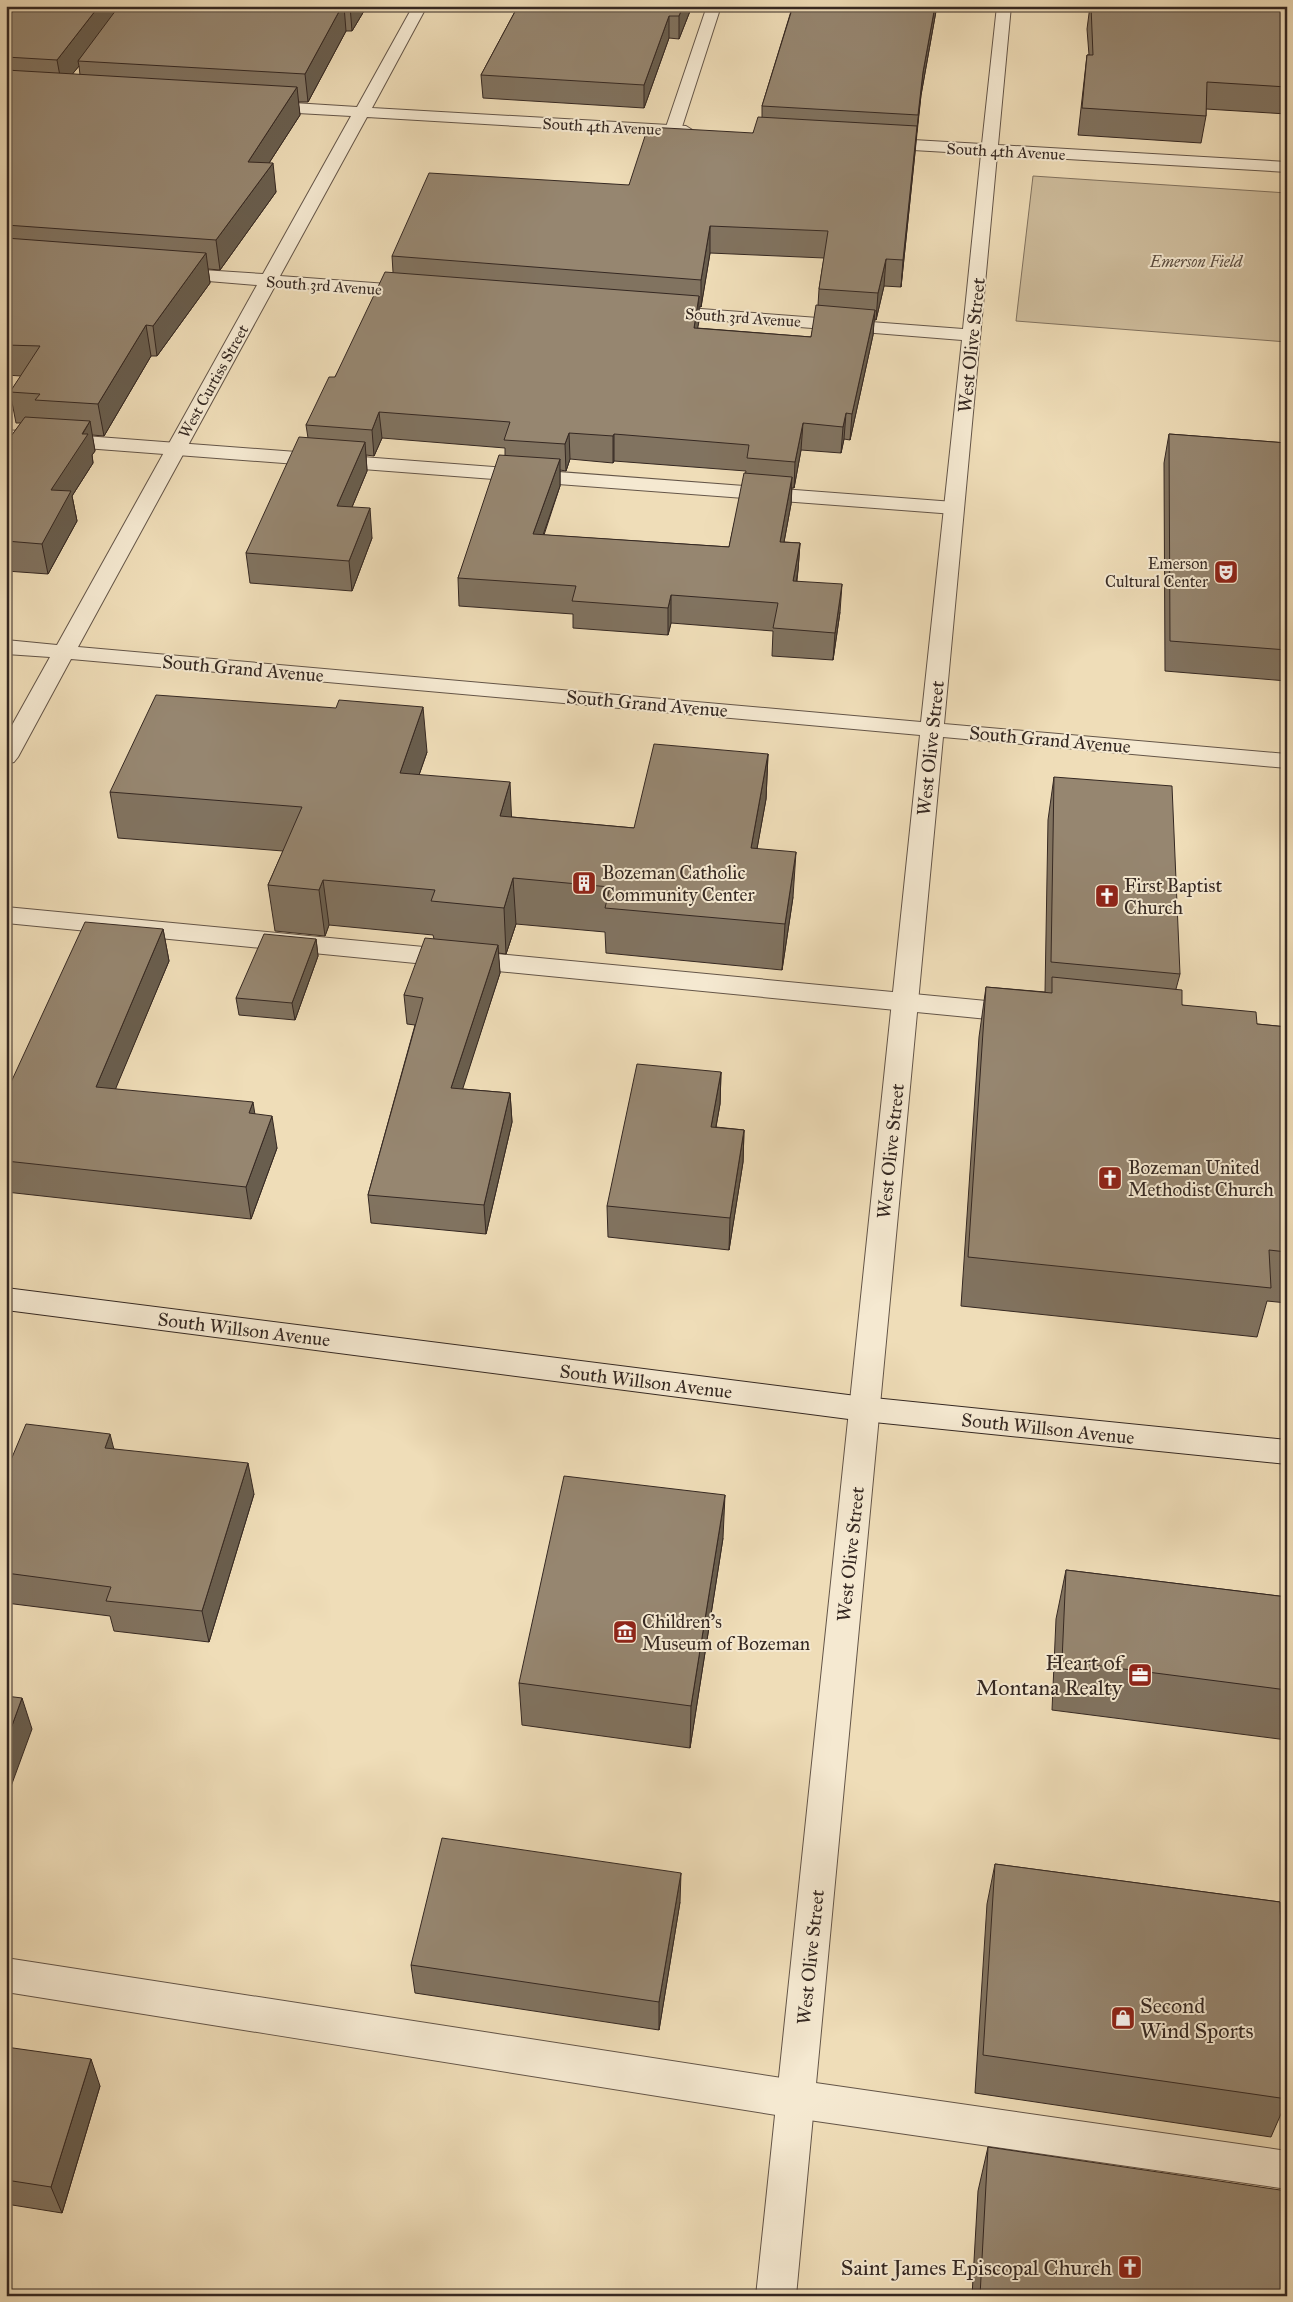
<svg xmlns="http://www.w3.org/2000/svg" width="1293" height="2302" font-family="'IM FELL Great Primer',serif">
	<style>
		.green { fill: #cfbe9e; stroke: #827360 }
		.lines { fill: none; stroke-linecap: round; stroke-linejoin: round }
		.service-casing { stroke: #645548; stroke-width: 2 }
		.minor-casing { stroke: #645548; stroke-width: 2 }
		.secondary-casing { stroke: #352822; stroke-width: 2 }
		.service { fill: #f5e9d1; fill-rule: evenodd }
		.minor { fill: #f5e9d1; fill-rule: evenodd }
		.secondary { fill: #f5e9d1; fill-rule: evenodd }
		.wall { fill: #817360; stroke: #352822; fill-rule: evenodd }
		.shaded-wall { fill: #695e4e; stroke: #352822 }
		.building { fill: #968670; stroke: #352822 }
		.labels { text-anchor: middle; stroke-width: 4; stroke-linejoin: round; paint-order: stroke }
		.far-street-label { font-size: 16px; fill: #352822; stroke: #f5e9d1 }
		.far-park-label { font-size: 16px; font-style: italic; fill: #5c4e41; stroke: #f5e9d1 }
		.far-poi-label { font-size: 16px; fill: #352822; stroke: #f5e9d1; text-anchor: end }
		.street-label { font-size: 19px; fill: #352822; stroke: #f5e9d1 }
		.poi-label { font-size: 19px; fill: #352822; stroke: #f5e9d1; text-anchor: start }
		.near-poi-label { font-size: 22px; fill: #352822; stroke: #f5e9d1; text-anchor: end }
	</style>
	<rect width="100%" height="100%" fill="#efddb8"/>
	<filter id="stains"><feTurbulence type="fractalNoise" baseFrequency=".004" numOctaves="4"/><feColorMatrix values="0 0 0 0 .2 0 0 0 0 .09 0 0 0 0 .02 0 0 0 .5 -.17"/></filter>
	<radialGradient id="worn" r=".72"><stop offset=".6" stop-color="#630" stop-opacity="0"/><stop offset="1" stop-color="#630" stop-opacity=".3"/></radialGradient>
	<path class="green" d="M1033,176L1287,193V342L1016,321Z"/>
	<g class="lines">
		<defs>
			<path id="service" d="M707,6H721L681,130L679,133H667L665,130Z
				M6,430L954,502L961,504L964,508L961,512L954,514L6,442Z
				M6,907L1019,1004L1028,1007L1032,1013L1028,1019L1019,1022L6,923Z
				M6,1958L795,2080L1287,2151V2189L795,2118L6,1992Z"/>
			<path id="minor" d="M413,6H427L372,108L686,126L694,131L686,136L367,117L280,276L414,286L420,287L423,291L420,295L414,296L275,286L78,647L921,722L962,340L661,316L655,315L652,311L655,307L661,306L963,329L981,154L879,148L871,143L879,138L982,144L997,6H1011L998,145L1287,162V172L997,155L944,724L1287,754V768L943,737L796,2296H756L920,735L71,659L18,757L14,762L6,764V736L50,657L6,654V640L57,645L257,285L172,278L166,277L163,273L166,269L172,268L263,274L351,116L262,111L254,106L262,101L357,107Z"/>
			<path id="secondary" d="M6,1288L864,1397L1287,1440V1464L864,1421L6,1310Z"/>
		</defs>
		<use href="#service" class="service-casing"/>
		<use href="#minor" class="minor-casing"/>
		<use href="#secondary" class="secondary-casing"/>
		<use href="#service" class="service"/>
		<use href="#minor" class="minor"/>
		<use href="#secondary" class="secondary"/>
	</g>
	<path class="wall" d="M6,6H367L352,31H346L308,102H298L300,115L269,163L276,192L220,270L208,269L210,283L157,356H151L104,436L92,435L95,451L92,455L93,463L72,496L77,521L48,574L6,571V443L21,423H16L10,392L21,376L6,375ZM79,66L80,75L72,74Z
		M518,6H692L679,39L669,38L644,108L483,98L481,75Z
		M752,6H940L939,11H936L921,95L901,287L884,286L876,320H874L873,335L850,440L844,439L841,453L801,450L794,488H792L791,504L784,542L800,543L798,570L797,581L840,612L833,660L772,656L773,631L671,623L668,635L573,628V614L459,606L458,578L505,455V448L382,438L374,456L366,455L367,471L352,507L372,538L352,591L250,583L246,553L308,438L306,425L335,377L393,272L392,256L629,185L753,133L762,117V106L792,8ZM710,253L824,258L819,289L818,305L811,337L697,328L699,321V307H701ZM570,459L613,463L614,461L746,471L729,547L544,535L560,486V470L566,471Z
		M1090,6H1287V114L1206,109V116L1201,143L1078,135L1087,55H1089L1087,29Z
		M1169,434L1287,443V681L1165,671L1164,463Z
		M427,752L419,775L512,817L634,828L768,754L766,799L757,848L793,897L782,970L606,953L605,932L516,924L506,954L498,953L500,973L462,1089L510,1093L512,1122L486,1234L371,1223L368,1195L415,1025L407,1024L404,995L434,939L433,935L329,925L325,936L275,931L268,885L283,851L118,838L110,792Z
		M1054,777L1180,974L1176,989L1182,1005L1257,1024L1287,1027V1303L1267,1301L1257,1337L961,1306L979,1037L986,987L1045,992L1048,820Z
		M163,929L169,961L115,1089L255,1114L277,1148L251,1219L6,1192V1093Z
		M316,939L318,956L295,1020L239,1015L236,998Z
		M721,1072L720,1104L716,1127L744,1130L743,1162L729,1250L608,1237L607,1206Z
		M114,1449L254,1494L209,1642L114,1631L110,1616L6,1603V1467H8Z
		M723,1538L690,1748L522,1725L519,1683Z
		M1066,1570L1287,1597V1740L1052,1710L1056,1619Z
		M995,1864L1280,1902L1287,2100L1271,2137L975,2093L987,1904Z
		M680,1902L659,2030L415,1993L411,1965Z
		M6,2047L100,2086L62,2213L6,2204Z
		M988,2147L1287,2296H972L978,2191Z"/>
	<path class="shaded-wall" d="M99,6H123L78,61L79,66L62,87L57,60Z
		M342,6H344L346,31L308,102L305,74Z
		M350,6H367L352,31Z
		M683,6H692L679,39V16Z
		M935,6H937L936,11L921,95L916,138L923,72Z
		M669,16V38L644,108V85Z
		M297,87L300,115L251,191L248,162Z
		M917,126L915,152L901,287L903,260Z
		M273,163L276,192L220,270L216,240Z
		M710,226V253L701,307V280Z
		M206,253L210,283L157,356L153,326Z
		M886,259L884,286L876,320L878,293Z
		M699,296V321L693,354L694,328Z
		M875,310L873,335L850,440L852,414Z
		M146,325L151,356L104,436L98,404Z
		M379,412L382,438L374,456L372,430Z
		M846,413L844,439L841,453L843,427Z
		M90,421L95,451L92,455L93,463L72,496L77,521L48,574L42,544L51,490Z
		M803,423L801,450L794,488L795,462Z
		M569,433L570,459L566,471L565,444Z
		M614,434V461L613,463V436Z
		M365,442L367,471L340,536L337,506Z
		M560,459V486L534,561L533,534Z
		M792,477L791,504L779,569L780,542Z
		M370,508L372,538L352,591L349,561Z
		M800,543L798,570L792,608L793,581Z
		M842,584L840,612L833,660L835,633Z
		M671,595V623L668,635V608Z
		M423,707L427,752L404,818L400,773Z
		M768,754L766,799L749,893L751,848Z
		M510,782L512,828L500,816Z
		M796,852L793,897L782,970L785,924Z
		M513,878L516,924L506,954L504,908Z
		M323,880L329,925L325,936L319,890Z
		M163,929L169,961L103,1119L96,1087Z
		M316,939L318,956L295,1020L292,1003Z
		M498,945L500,973L454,1116L451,1088Z
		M721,1072L720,1104L710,1159L711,1127Z
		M510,1093L512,1122L486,1234L484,1205Z
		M253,1102L258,1134L249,1113Z
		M272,1116L277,1148L251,1219L246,1187Z
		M744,1130L743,1162L729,1250L730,1218Z
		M110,1434L118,1465L105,1448Z
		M248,1463L254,1494L209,1642L202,1611Z
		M725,1495L723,1538L690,1748L691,1706Z
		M22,1698L32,1729L6,1800V1742Z
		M681,1873L680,1902L659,2030V2002Z
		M91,2059L100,2086L62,2213L51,2187Z"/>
	<path class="building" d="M6,6H99L57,60L6,57Z
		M119,6H342L305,74L78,61Z
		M518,6H683L679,16H669L644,85L481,75Z
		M793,6H935L923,72L918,115L762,106Z
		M1091,6H1287V87L1207,82L1206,116L1082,108L1087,55H1093Z
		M6,70L297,87L248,162L273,163L216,240L6,225Z
		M758,117L917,126L903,260L886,259L878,293L819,289L828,231L710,226L701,280L392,256L429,173L629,185L648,127L753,133Z
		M6,238L206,253L153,326L146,325L98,404L35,400L40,394L10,392L40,346L6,345Z
		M385,272L699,296L694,328L811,337L816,305L875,310L852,414L846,413L843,427L803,423L795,462L747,458L749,445L614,434L613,436L569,433L565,444L504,440L510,422L379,412L372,430L306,425L329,377H335Z
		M25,417L90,421L82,434H88L51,490L71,491L42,544L6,541V443Z
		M1169,434L1287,443V650L1170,641Z
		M299,437L365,442L337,506L370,508L349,561L246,553Z
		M499,455L560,459L533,534L729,547L744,473L792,477L780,542L800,543L793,581L842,584L835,633L773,628L778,603L671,595L668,608L572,601L576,586L458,578Z
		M156,695L336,708L339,700L423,707L400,773L510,782L500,816L634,828L654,744L768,754L751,848L796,852L785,924L605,908L610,887L513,878L504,908L431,901L435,890L323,880L319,890L268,885L302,807L110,792Z
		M1054,777L1172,786L1180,974L1051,962Z
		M85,922L163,929L96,1087L253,1102L249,1113L272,1116L246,1187L6,1161V1093Z
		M264,934L316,939L292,1003L236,998Z
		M425,938L498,945L451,1088L510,1093L484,1205L368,1195L423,998L404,995Z
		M1052,977L1182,990V1005L1256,1012L1257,1024L1287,1027V1252L1269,1250L1271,1288L968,1257L986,987L1052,993Z
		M637,1064L721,1072L711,1127L744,1130L730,1218L607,1206Z
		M26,1424L110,1434L105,1448L248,1463L202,1611L106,1601L111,1587L6,1573V1467H8Z
		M564,1476L725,1495L691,1706L519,1683Z
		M1066,1570L1287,1597V1690L1062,1661Z
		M6,1696L22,1698L6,1742Z
		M442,1838L681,1873L659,2002L411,1965Z
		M995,1864L1280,1902L1287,2099L983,2055Z
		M6,2047L91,2059L51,2187L6,2180Z
		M988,2147L1287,2191V2296H980Z"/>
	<defs>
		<symbol id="theatre-square" viewBox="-11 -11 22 22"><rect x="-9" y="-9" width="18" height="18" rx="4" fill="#8f2418" stroke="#f5e9d1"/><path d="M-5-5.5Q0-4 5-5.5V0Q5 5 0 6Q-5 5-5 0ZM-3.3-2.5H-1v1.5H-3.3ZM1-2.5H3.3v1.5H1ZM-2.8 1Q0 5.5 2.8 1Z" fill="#fff"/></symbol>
		<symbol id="building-square" viewBox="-11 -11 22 22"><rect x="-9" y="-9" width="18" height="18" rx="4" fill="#8f2418" stroke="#f5e9d1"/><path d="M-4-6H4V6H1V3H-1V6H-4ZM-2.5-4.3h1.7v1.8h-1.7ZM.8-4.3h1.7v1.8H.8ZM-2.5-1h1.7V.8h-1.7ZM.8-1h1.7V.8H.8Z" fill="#fff"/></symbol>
		<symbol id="church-square" viewBox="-11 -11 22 22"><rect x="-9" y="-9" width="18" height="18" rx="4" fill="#8f2418" stroke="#f5e9d1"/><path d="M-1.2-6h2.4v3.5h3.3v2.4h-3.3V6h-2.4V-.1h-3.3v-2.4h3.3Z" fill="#fff"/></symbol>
		<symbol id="museum-square" viewBox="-11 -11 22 22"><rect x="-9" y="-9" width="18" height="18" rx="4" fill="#8f2418" stroke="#f5e9d1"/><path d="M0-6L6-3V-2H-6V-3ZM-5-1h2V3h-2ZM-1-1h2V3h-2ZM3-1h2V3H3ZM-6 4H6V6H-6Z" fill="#fff"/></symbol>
		<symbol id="office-square" viewBox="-11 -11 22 22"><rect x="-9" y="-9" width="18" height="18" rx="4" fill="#8f2418" stroke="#f5e9d1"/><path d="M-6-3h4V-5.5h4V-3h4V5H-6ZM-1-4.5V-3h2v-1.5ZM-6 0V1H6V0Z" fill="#fff"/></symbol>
		<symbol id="shop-square" viewBox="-11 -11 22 22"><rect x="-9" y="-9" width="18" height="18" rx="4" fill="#8f2418" stroke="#f5e9d1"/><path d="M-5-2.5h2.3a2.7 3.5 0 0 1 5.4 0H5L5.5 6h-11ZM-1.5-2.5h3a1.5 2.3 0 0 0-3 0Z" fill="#fff"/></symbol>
	</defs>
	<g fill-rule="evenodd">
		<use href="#theatre-square" x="1212" y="558" width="28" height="28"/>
		<use href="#building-square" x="570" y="869" width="28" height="28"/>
		<use href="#church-square" x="1093" y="882" width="28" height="28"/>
		<use href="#church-square" x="1096" y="1164" width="28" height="28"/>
		<use href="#museum-square" x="611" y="1618" width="28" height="28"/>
		<use href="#office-square" x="1126" y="1661" width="28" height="28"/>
		<use href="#shop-square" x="1109" y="2004" width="28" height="28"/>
		<use href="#church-square" x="1116" y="2253" width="28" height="28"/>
	</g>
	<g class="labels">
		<g class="far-street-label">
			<text transform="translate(602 126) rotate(3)" y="6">South 4th Avenue</text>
			<text transform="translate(1006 151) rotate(3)" y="6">South 4th Avenue</text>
			<text transform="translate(324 285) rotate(4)" y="6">South 3rd Avenue</text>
			<text transform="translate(743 317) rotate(4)" y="6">South 3rd Avenue</text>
			<text transform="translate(213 381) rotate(-61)" y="6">West Curtiss Street</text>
		</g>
		<g class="far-park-label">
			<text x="1196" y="267">Emerson Field</text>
		</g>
		<g class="far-poi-label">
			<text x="1208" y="569">Emerson<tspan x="1208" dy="18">Cultural Center</tspan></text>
		</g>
		<g class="street-label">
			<text transform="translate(971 345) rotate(-84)" y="7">West Olive Street</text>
			<text transform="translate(243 668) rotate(5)" y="7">South Grand Avenue</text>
			<text transform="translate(647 703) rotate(5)" y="7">South Grand Avenue</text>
			<text transform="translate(1050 739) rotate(5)" y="7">South Grand Avenue</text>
			<text transform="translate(930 748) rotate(-84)" y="7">West Olive Street</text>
			<text transform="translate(890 1151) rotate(-84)" y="7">West Olive Street</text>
			<text transform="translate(244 1329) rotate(7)" y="7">South Willson Avenue</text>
			<text transform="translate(646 1381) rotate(7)" y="7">South Willson Avenue</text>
			<text transform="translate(1048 1428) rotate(6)" y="7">South Willson Avenue</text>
			<text transform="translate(850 1554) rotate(-84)" y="7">West Olive Street</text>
			<text transform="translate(810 1957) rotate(-84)" y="7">West Olive Street</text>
		</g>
		<g class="poi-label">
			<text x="602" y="879">Bozeman Catholic<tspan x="602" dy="22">Community Center</tspan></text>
			<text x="1124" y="892">First Baptist<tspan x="1124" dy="22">Church</tspan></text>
			<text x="1128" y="1174">Bozeman United<tspan x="1128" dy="22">Methodist Church</tspan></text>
			<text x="642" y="1628">Children's<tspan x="642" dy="22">Museum of Bozeman</tspan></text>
		</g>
		<g class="near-poi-label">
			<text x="1122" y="1670">Heart of<tspan x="1122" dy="25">Montana Realty</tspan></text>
			<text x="1140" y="2013" text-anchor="start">Second<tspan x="1140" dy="25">Wind Sports</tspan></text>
			<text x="1112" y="2275">Saint James Episcopal Church</text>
		</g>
	</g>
	<rect width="1293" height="2302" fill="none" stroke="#efddb8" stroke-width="25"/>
	<rect x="8" y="8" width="1278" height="2287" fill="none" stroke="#352822" stroke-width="2.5"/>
	<rect x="12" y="12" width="1268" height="2277" fill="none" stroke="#352822"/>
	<rect width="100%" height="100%" filter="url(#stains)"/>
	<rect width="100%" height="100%" fill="url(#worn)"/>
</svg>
